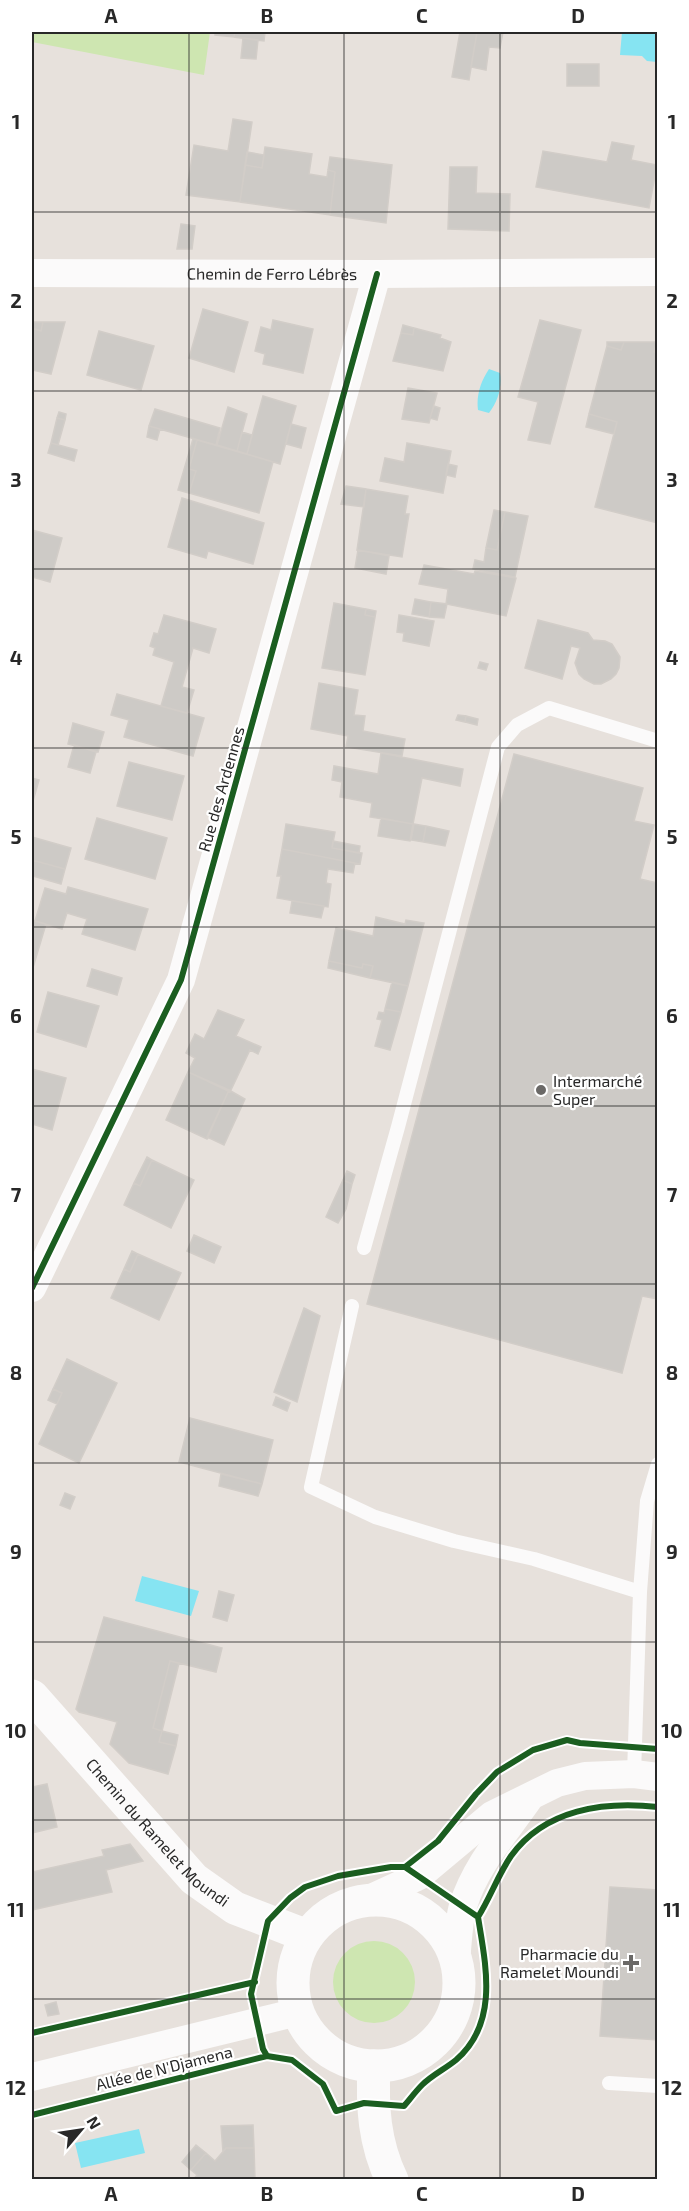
<svg xmlns="http://www.w3.org/2000/svg" width="689" height="2211" font-family="'Exo 2',sans-serif">
	<style>
		.green { fill: #cee6b1 }
		.water { fill: #86e4f2 }
		.building { fill: #cdcac6; stroke: #d2cdc8; stroke-width: 1.5 }
		.lines { fill: none; stroke-linecap: round; stroke-linejoin: round }
		.service { stroke: #fbfafa; stroke-width: 14 }
		.minor { stroke: #fbfafa; stroke-width: 28 }
		.secondary { stroke: #fbfafa; stroke-width: 33 }
		.cycleway-casing { stroke: #fff; stroke-width: 10 }
		.cycleway { stroke: #1b5e20; stroke-width: 6 }
		.grid { fill: none; stroke: #282828; stroke-width: 1.5; stroke-opacity: 0.55 }
		.poi-dot { fill: #6b6967; stroke: #fff; stroke-width: 2 }
		.labels { text-anchor: middle; stroke-width: 4.5; stroke-linejoin: round; paint-order: stroke }
		.street-label { font-size: 16px; fill: #282828; stroke: #fff }
		.poi-label { font-size: 16px; fill: #282828; stroke: #fff; text-anchor: start }
		.neatline { fill: none; stroke: #282828; stroke-width: 2 }
		.grid-label { font-size: 20px; text-anchor: middle; font-weight: bold; fill: #282828 }
	</style>
	<rect width="100%" height="100%" fill="#e7e1dc"/>
	<path class="green" d="M32,32H210L204,75L32,42Z
		M333 1982a41 41 0 1 1 82 0a41 41 0 1 1-82 0Z"/>
	<path class="water" d="M622,32H657V62L647,61L642,56L620,55Z
		M489,369L500,373C502,388 498,401 489,413L478,410C476,395 481,381 489,369Z
		M142,1576L199,1591L191,1616L135,1601Z
		M139,2129L145,2153L81,2168L75,2143Z"/>
	<path class="building" d="M215,32H235L234,37L215,35Z
		M235,32H265L264,41L234,37Z
		M460,32H477L469,80L452,77Z
		M477,32H503L500,48L489,47L486,70L471,67Z
		M243,38L258,40L256,59L241,58Z
		M567,64H599V86H567Z
		M233,119L252,122L240,202L186,195L194,145L228,151Z
		M612,142L634,146L631,160L657,165L649,208L536,187L543,151L607,162Z
		M265,147L312,154L309,174L327,177L328,170L335,172L330,215L240,202L245,165L262,168Z
		M247,152L264,155L262,168L245,165Z
		M330,157L392,165L386,223L330,215L335,172L328,170Z
		M450,167H477L476,193L510,194L509,231L448,229Z
		M181,224L195,226L192,249H177Z
		M203,309L248,322L234,372L189,358Z
		M273,320L313,329L303,373L263,364L265,354L255,351L261,327L271,330Z
		M540,320L581,330L550,444L528,440L538,402L518,397Z
		M32,322H43L41,331L32,328Z
		M43,322H65L51,374L32,370V328L41,331Z
		M403,325L414,328L413,335L401,333Z
		M414,328L441,335L440,338L451,342L443,371L393,361L401,333L413,335Z
		M99,331L154,346L141,390L87,375Z
		M607,342H624L621,350L607,346Z
		M624,342H657L654,352L658,353V523L595,507L617,422L589,414L607,346L621,350Z
		M408,388L437,393L429,423L402,419Z
		M263,396L296,406L280,464L247,454Z
		M434,406L440,408L437,420L430,418Z
		M228,407L247,414L237,451L217,445Z
		M155,409L220,428L216,445L149,426Z
		M59,412L66,414L65,420L57,418Z
		M589,414L617,422L614,434L586,427Z
		M57,418L65,420L58,445L51,443Z
		M291,424L306,428L301,448L286,444Z
		M149,426L160,429L157,440L147,437Z
		M242,432L252,435L247,454L237,451Z
		M193,439L197,440L189,469L196,471L189,493L178,490Z
		M197,440L273,462L259,513L189,493L196,471L189,469Z
		M51,443L77,450L74,461L48,453Z
		M407,443L451,451L443,493L380,481L385,458L404,462Z
		M448,464L457,466L455,477L446,475Z
		M346,486L366,489L364,507L341,504Z
		M366,489L408,496L405,514H409L402,557L357,550Z
		M182,498L264,523L253,564L208,551L206,558L168,547Z
		M494,510L505,512L497,550L486,548Z
		M505,512L528,516L515,577L473,569L475,560L484,562L486,548L497,550Z
		M32,530L62,538L50,582L32,577Z
		M358,550L389,556L386,574L355,568Z
		M424,565L474,574L475,571L516,578L506,616L446,604L448,589L419,584Z
		M415,599L431,602L429,617L412,614Z
		M431,602L447,604L444,618L429,617Z
		M334,603L366,609L365,615L375,617L365,675L322,668Z
		M366,609L376,611L375,617L365,615Z
		M164,615L216,629L209,653L193,648L182,687L194,690L187,713L161,706L174,662L153,655L155,648L150,646L154,633L158,634Z
		M399,615L434,621L429,646L403,641L404,633L397,632Z
		M538,620L588,633L593,640L605,641L612,644L620,657L619,668L616,674L611,679L601,684H594L584,679L579,674L575,663L580,648L571,646L562,679L525,668Z
		M480,662L488,664L486,670L478,668Z
		M319,683L358,690L354,715L365,716L363,731L405,739L402,756L346,747L348,736L311,729Z
		M117,694L204,718L193,756L124,737L129,720L111,715Z
		M458,715L466,716L465,722L456,720Z
		M466,716L478,719L477,725L465,722Z
		M73,723L104,732L98,752L68,744Z
		M74,745L96,752L90,773L68,767Z
		M381,753L463,769L460,786L422,778L413,824L370,817L372,803L340,797L342,782L332,780L334,766L378,774Z
		M514,754L643,788L634,821L654,825L640,879L658,883V1299L642,1296L622,1373L367,1304Z
		M129,762L184,776L172,820L117,806Z
		M32,778L39,780L33,801L32,800Z
		M97,818L167,838L155,879L85,859Z
		M381,818L413,824L410,841L378,836Z
		M286,824L335,832L332,848L362,853L360,864L282,849Z
		M414,824L426,826L423,842L411,840Z
		M426,826L449,831L445,846L423,842Z
		M32,837L71,848L65,869L32,860Z
		M333,841L360,846L359,853L332,848Z
		M282,849L355,863L353,873L328,869L326,883L331,884L328,907L277,898L281,876H277Z
		M32,860L65,869L61,884L33,876L32,880Z
		M68,887L148,909L135,950L82,934L87,919L67,913L62,929L35,921L45,888L66,894Z
		M292,901L324,906L321,918L290,913Z
		M376,917L405,924L406,920L424,923L408,986L370,978L373,966L363,964L362,968L329,961L336,928L373,936Z
		M32,920L46,924L32,971Z
		M329,961L362,968L363,964L373,966L370,978L328,968Z
		M92,969L122,978L117,995L87,986Z
		M392,982L408,986L401,1012L385,1009Z
		M48,992L99,1006L86,1047L37,1032Z
		M385,1009L401,1012L390,1050L375,1046L382,1020L377,1019L379,1012L384,1013Z
		M218,1010L244,1020L236,1036L261,1047L258,1054L250,1050L230,1092L188,1072L195,1058L186,1053L195,1034L204,1039Z
		M32,1069L66,1078L52,1130L32,1124Z
		M188,1072L229,1090L207,1139L166,1120Z
		M229,1090L245,1099L224,1145L207,1137Z
		M147,1157L152,1160L140,1186L134,1183Z
		M152,1160L194,1180L171,1228L124,1205L134,1183L140,1186Z
		M347,1171L355,1175L352,1184L343,1180Z
		M343,1180L352,1184L346,1209L338,1223L326,1217Z
		M194,1235L221,1247L214,1263L187,1251Z
		M132,1251L138,1254L130,1272L124,1269Z
		M138,1254L181,1273L159,1320L111,1298L124,1269L130,1272Z
		M304,1308L320,1316L297,1402L274,1392Z
		M67,1359L117,1383L79,1463L39,1444L62,1393L53,1389Z
		M53,1389L62,1393L57,1404L48,1400Z
		M276,1397L290,1403L287,1411L273,1405Z
		M190,1418L273,1440L262,1484L179,1462Z
		M221,1474L262,1484L258,1496L219,1486Z
		M65,1493L75,1497L70,1509L60,1505Z
		M219,1591L234,1595L227,1621L213,1617Z
		M104,1617L222,1648L216,1672L170,1661L153,1728L162,1731L159,1742L176,1746L168,1774L129,1763L110,1744L117,1722L79,1712L76,1709Z
		M170,1661L179,1663L162,1731L153,1728Z
		M162,1731L178,1735L176,1746L159,1742Z
		M47,1784L57,1827L32,1833V1787Z
		M130,1844L143,1861L106,1870L112,1892L32,1910V1872L104,1856L102,1850Z
		M610,1887L658,1890V2040L600,2036Z
		M56,2002L59,2014L48,2016L45,2005Z
		M253,2125L254,2148H226L223,2152L221,2126Z
		M196,2145L206,2153L191,2170L182,2162Z
		M226,2148H254L255,2180H193L197,2175L191,2170L206,2153L215,2161Z"/>
	<g class="lines">
		<path class="service" d="M364,1248L398,1127L498,747L517,725L549,708L658,741
			M352,1306L311,1487L375,1517L454,1541L534,1559L640,1592
			M634,1774L640,1592L647,1501L658,1464
			M609,2083L658,2086"/>
		<g class="minor">
			<path id="s1" d="M32,273L377,274L658,272"/>
			<path d="M32,1288L181,980L377,274"/>
			<path d="M367,1900L419,1876L492,1815L557,1783L585,1776L634,1774L658,1777"/>
			<path d="M456,1961C458,1944 458,1923 463,1906C475,1866 505,1833 528,1800"/>
			<path d="M32,2077L298,2012"/>
		</g>
		<g class="secondary">
			<path id="s2" d="M32,1696L194,1879L235,1908L307,1936"/>
			<circle cx="376" cy="1983" r="83"/>
			<path d="M374,2066C372,2106 374,2143 392,2180"/>
		</g>
		<defs>
			<path id="cycleway" d="M32,1288L181,980L377,274
				M391,1867H405L478,1917C486,1966 499,2023 456,2060C445,2069 432,2075 422,2085C416,2091 410,2099 404,2106L364,2103L336,2111L323,2084L292,2060L267,2056L263,2049L251,1994L268,1921L290,1898L305,1887L338,1876Z
				M405,1867L438,1841L476,1794L497,1772L533,1750L567,1740L580,1743L658,1749
				M478,1917C490,1898 498,1875 511,1856C545,1809 604,1801 658,1807
				M32,2033L255,1982
				M32,2115L267,2056"/>
		</defs>
		<use href="#cycleway" class="cycleway-casing"/>
		<use href="#cycleway" class="cycleway"/>
	</g>
	<path class="grid" d="M189,32V2180M344,32V2180M500,32V2180M32,212H658M32,391H658M32,569H658M32,748H658M32,927H658M32,1106H658M32,1284H658M32,1463H658M32,1642H658M32,1820H658M32,1999H658"/>
	<g class="poi-dot">
		<circle cx="541" cy="1090" r="6"/>
		<path d="M628 1954h6v6h6v6h-6v6h-6v-6h-6v-6h6z"/>
	</g>
	<g class="labels">
		<g class="street-label">
			<text dy="6" stroke="none"><textPath href="#s1" startOffset="240">Chemin de Ferro Lébrès</textPath></text>
			<text transform="translate(221 789) rotate(-74)" y="6">Rue des Ardennes</text>
			<text dy="6" stroke="none"><textPath href="#s2" startOffset="186">Chemin du Ramelet Moundi</textPath></text>
			<text transform="translate(164 2068) rotate(-14)" y="6">Allée de N'Djamena</text>
		</g>
		<g class="poi-label">
			<text x="553" y="1087">Intermarché<tspan x="553" dy="18">Super</tspan></text>
			<text x="619" y="1960" text-anchor="end">Pharmacie du<tspan x="619" dy="18">Ramelet Moundi</tspan></text>
		</g>
	</g>
	<rect width="689" height="2211" fill="none" stroke="#ffffff" stroke-width="66"/>
	<g transform="translate(81 2130) rotate(61)" stroke="#ffffff" stroke-width="4.5" paint-order="stroke">
	<path d="M0-4.5L10 22L0 15L-10 22Z" fill="#282828"/>
	<text y="-9" font-size="16" font-weight="bold" text-anchor="middle" fill="#282828">N</text>
	</g>
	<rect x="33" y="33" width="623" height="2145" class="neatline"/>
	<g class="grid-label">
		<text x="111" y="23">A</text>
		<text x="267" y="23">B</text>
		<text x="422" y="23">C</text>
		<text x="578" y="23">D</text>
		<text x="16" y="129">1</text>
		<text x="672" y="129">1</text>
		<text x="16" y="308">2</text>
		<text x="672" y="308">2</text>
		<text x="16" y="487">3</text>
		<text x="672" y="487">3</text>
		<text x="16" y="665">4</text>
		<text x="672" y="665">4</text>
		<text x="16" y="844">5</text>
		<text x="672" y="844">5</text>
		<text x="16" y="1023">6</text>
		<text x="672" y="1023">6</text>
		<text x="16" y="1202">7</text>
		<text x="672" y="1202">7</text>
		<text x="16" y="1380">8</text>
		<text x="672" y="1380">8</text>
		<text x="16" y="1559">9</text>
		<text x="672" y="1559">9</text>
		<text x="16" y="1738">10</text>
		<text x="672" y="1738">10</text>
		<text x="16" y="1917">11</text>
		<text x="672" y="1917">11</text>
		<text x="16" y="2095">12</text>
		<text x="672" y="2095">12</text>
		<text x="111" y="2201">A</text>
		<text x="267" y="2201">B</text>
		<text x="422" y="2201">C</text>
		<text x="578" y="2201">D</text>
	</g>
</svg>
